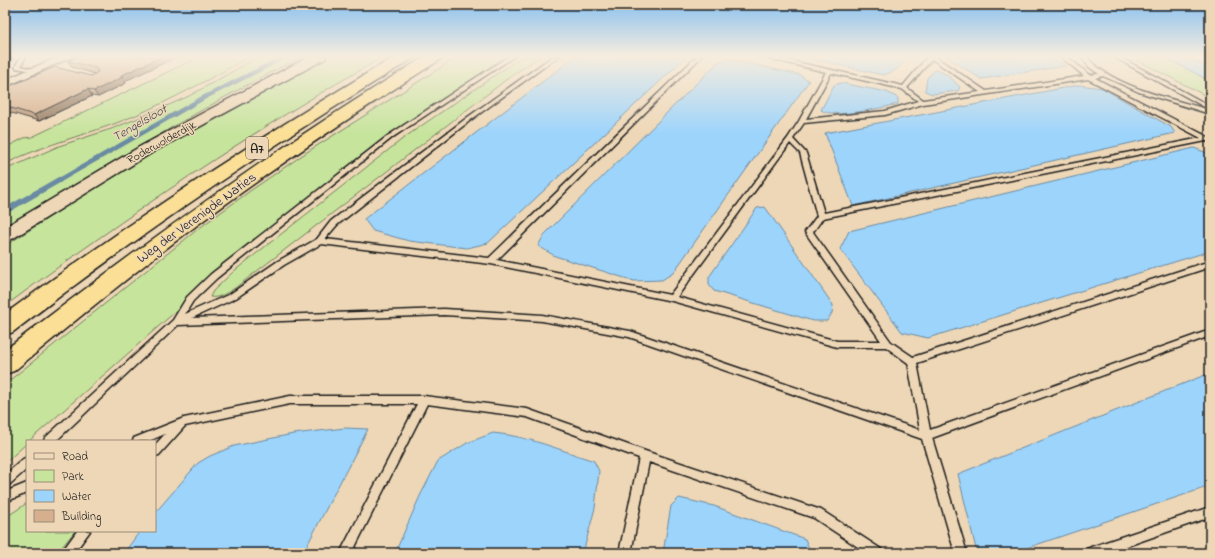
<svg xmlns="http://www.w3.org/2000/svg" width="1215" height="558" font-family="'Indie Flower',sans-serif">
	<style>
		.green { fill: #c6e49c; stroke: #71805c }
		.water { fill: #9dd4fc; stroke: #698aa2 }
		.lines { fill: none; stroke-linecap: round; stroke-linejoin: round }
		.stream-far1 { stroke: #698aa2; stroke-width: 4.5 }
		.stream { stroke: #698aa2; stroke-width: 6 }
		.service-casing { stroke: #1c1c1c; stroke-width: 3 }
		.minor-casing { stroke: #1c1c1c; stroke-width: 3 }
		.tertiary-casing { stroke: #1c1c1c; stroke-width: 3 }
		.motorway-casing { stroke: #1c1c1c; stroke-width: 3 }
		.service { fill: #eed7b6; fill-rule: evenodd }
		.minor { fill: #eed7b6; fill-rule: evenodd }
		.tertiary { fill: #eed7b6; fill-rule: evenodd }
		.motorway { fill: #fbdf96; fill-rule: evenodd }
		.wall { fill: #b8977a; stroke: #1c1c1c }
		.shaded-wall { fill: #967b63; stroke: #1c1c1c }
		.building { fill: #d6b08e; stroke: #1c1c1c }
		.labels { text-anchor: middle; stroke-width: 3; stroke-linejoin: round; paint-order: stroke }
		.far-street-label { font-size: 12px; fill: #1c1c1c; stroke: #eed7b6 }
		.far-water-label { font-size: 13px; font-style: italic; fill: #3c4a54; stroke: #eed7b6 }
		.shield { fill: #eed7b6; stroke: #5b544a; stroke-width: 1 }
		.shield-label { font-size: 13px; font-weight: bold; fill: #1c1c1c }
		.street-label { font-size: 14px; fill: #1c1c1c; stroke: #eed7b6 }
	</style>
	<rect width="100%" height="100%" fill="#eed7b6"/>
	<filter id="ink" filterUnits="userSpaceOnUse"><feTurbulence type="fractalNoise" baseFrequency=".025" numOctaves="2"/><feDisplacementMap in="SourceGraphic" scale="8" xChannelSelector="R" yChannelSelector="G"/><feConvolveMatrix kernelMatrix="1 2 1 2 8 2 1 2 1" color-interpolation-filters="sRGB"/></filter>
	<g filter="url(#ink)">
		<path class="green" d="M201,56H251C213,77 174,99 134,116C92,134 46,143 5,164V148L24,138L32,137Z
			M260,56H303C200,107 103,169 5,228V170L59,146L111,129L151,113L189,96Z
			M326,56H385C252,130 127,216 5,306V246L130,165L206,121Z
			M459,56H511L474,80L334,181L210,281L29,441H27V443L5,463V384L198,229L250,191L307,152Z
			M523,56H541L511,76L235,288C228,292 219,299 210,297L213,291L234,271L405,137Z
			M1129,56H1162L1210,81V98Z
			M27,503V531H75L57,553H5V518Z"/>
		<path class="water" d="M576,56H687L488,243L467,248L409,241L373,231L364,219Z
			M800,56H907C902,67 895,72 883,75Z
			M946,56H1048L1066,66L981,79Z
			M1162,56H1185L1210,69V81Z
			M728,59L800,75L809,81L673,273L662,280L634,281L555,256L538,246L544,235L718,62Z
			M935,70C946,72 952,79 960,87L958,91L932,94L925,91L927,78Z
			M841,83L887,92L898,98V104C881,108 834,119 821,110L834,85Z
			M1079,85L1102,88L1171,127L1175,133L853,206L825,133Z
			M1194,148L1210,154V251L928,338L902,332L840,249L849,231Z
			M765,207L833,305L832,313L827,321H813L714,291L709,285V277L757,208Z
			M1210,373V486L1012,553H998L976,549L958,474Z
			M345,428L368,429L303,553H124L140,531H155V513L198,463L210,456L234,446L293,434Z
			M493,433C528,436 560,450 594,461L599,471L595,508L583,553H395L420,496L438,461L467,443Z
			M679,498L714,506L805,539L811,553H663L671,506Z"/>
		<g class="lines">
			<path class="stream-far1" d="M58,181L203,98L286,56"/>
			<path class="stream" d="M5,211L59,180"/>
			<defs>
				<path id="service" d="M21,56H26L21,66L38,70V72L16,68L15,67Z
					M509,56H515L393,137L217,278L193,301L185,314L230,294L278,261L317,239L331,221L468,117L553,56H559L472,119L337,225L325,239L489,258L697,56H702L497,260L670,295L788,138L799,121L826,72L758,56H769L903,86L928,56H934L986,91L1084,76L1060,56H1066L1090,75L1099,74L1089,67L1081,56H1086C1111,87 1173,99 1210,110V114L1139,92L1103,76L1095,78L1210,138V142L1206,141L823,218L813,232L891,342L913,357L1210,261V267L917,363L930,430L1210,330V336L932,438L967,553H955L922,439L629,337L542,321L444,315L178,325L56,441H44L45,438L173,320L187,297L211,274L389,135ZM932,59L980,92L923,100L907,88ZM831,73L902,89L918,101L885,111L806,119ZM1088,79L1201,138L824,213L806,153L793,139L804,123L885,115L923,104ZM790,143L800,153L817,216L805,232L881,341H837L677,297ZM321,244L491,264L672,301L837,347H886L908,363L920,430L630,331L542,315L444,309L192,318L236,298L284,265Z
					M1112,56H1118L1210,106V110Z
					M290,396H424L527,409L645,451L821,510L881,549L883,553H867L814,518L649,462L631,553H619L639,458L527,417L427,404L352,553H340L417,404H290L185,426L159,455L155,456V445L165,434L149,441H133L134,438L184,418Z
					M27,457V469L9,485L5,487V475L23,459Z
					M27,483V493L5,502V492Z
					M1210,507V517L1107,553H1085L1087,549L1091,547Z
					M77,531H90L74,553H61Z"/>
				<path id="minor" d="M60,56H74L5,87V80Z"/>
				<path id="tertiary" d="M310,56H326L325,59L153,152L12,239L5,241V227L141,146Z"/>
				<path id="motorway" d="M396,56H414L412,59C274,143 141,233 13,332L5,335V314C131,221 261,136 396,56Z
					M426,56H443L441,59C367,106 294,154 223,206C151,258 82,315 14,371L5,374V350C141,245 279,145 426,56Z"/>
			</defs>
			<use href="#service" class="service-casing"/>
			<use href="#minor" class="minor-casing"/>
			<use href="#tertiary" class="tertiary-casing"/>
			<use href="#motorway" class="motorway-casing"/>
			<use href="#service" class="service"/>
			<use href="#minor" class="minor"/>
			<use href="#tertiary" class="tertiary"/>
			<use href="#motorway" class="motorway"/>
		</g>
		<path class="wall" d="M79,56L125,81L126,83L98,97L92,96L39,121L5,111V88L91,76L95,74L72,67L68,61Z"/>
		<path class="shaded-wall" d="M9,56H15L5,76V64Z
			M163,56H179L125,81L126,83L98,97L94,91L120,76Z
			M88,89L92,96L39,121L34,115Z"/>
		<path class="building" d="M5,56H9L5,64Z
			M79,56H163L120,76L123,77L94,91L88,89L34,115L5,106V88L55,67L91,76L98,72L96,68L68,61Z"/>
	</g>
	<linearGradient id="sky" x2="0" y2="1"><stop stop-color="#8ac1f0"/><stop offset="0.42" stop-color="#f7edde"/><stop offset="1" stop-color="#f7edde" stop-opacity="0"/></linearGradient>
	<rect width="1215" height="134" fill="url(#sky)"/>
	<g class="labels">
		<g class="far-street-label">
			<text transform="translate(161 142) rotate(-29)" y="4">Roderwolderdijk</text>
		</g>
		<g class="far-water-label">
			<text transform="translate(139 122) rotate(-30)" y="5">Tengelsloot</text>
		</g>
		<rect class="shield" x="246" y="137" width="22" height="22" rx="3"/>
		<g class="shield-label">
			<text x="257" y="153">A7</text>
		</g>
		<g class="street-label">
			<text transform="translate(196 217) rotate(-36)" y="5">Weg der Verenigde Naties</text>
		</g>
	</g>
	<rect width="1215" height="558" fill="none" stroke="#eed7b6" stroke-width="20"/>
	<rect x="10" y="10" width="1195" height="538" fill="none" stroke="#1c1c1c" stroke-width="1.5" filter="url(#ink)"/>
	<rect x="26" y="440" width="130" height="92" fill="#eed7b6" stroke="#9a8c78"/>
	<rect x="34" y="453" width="20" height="6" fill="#eed7b6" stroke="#9a8c78"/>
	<text x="62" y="460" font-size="12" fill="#1c1c1c">Road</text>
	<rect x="34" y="470" width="20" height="12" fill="#c6e49c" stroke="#9a8c78"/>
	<text x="62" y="480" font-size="12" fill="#1c1c1c">Park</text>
	<rect x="34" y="490" width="20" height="12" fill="#9dd4fc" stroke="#9a8c78"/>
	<text x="62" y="500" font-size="12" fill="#1c1c1c">Water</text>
	<rect x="34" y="510" width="20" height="12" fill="#d6b08e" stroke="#9a8c78"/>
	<text x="62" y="520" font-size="12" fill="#1c1c1c">Building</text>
</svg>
